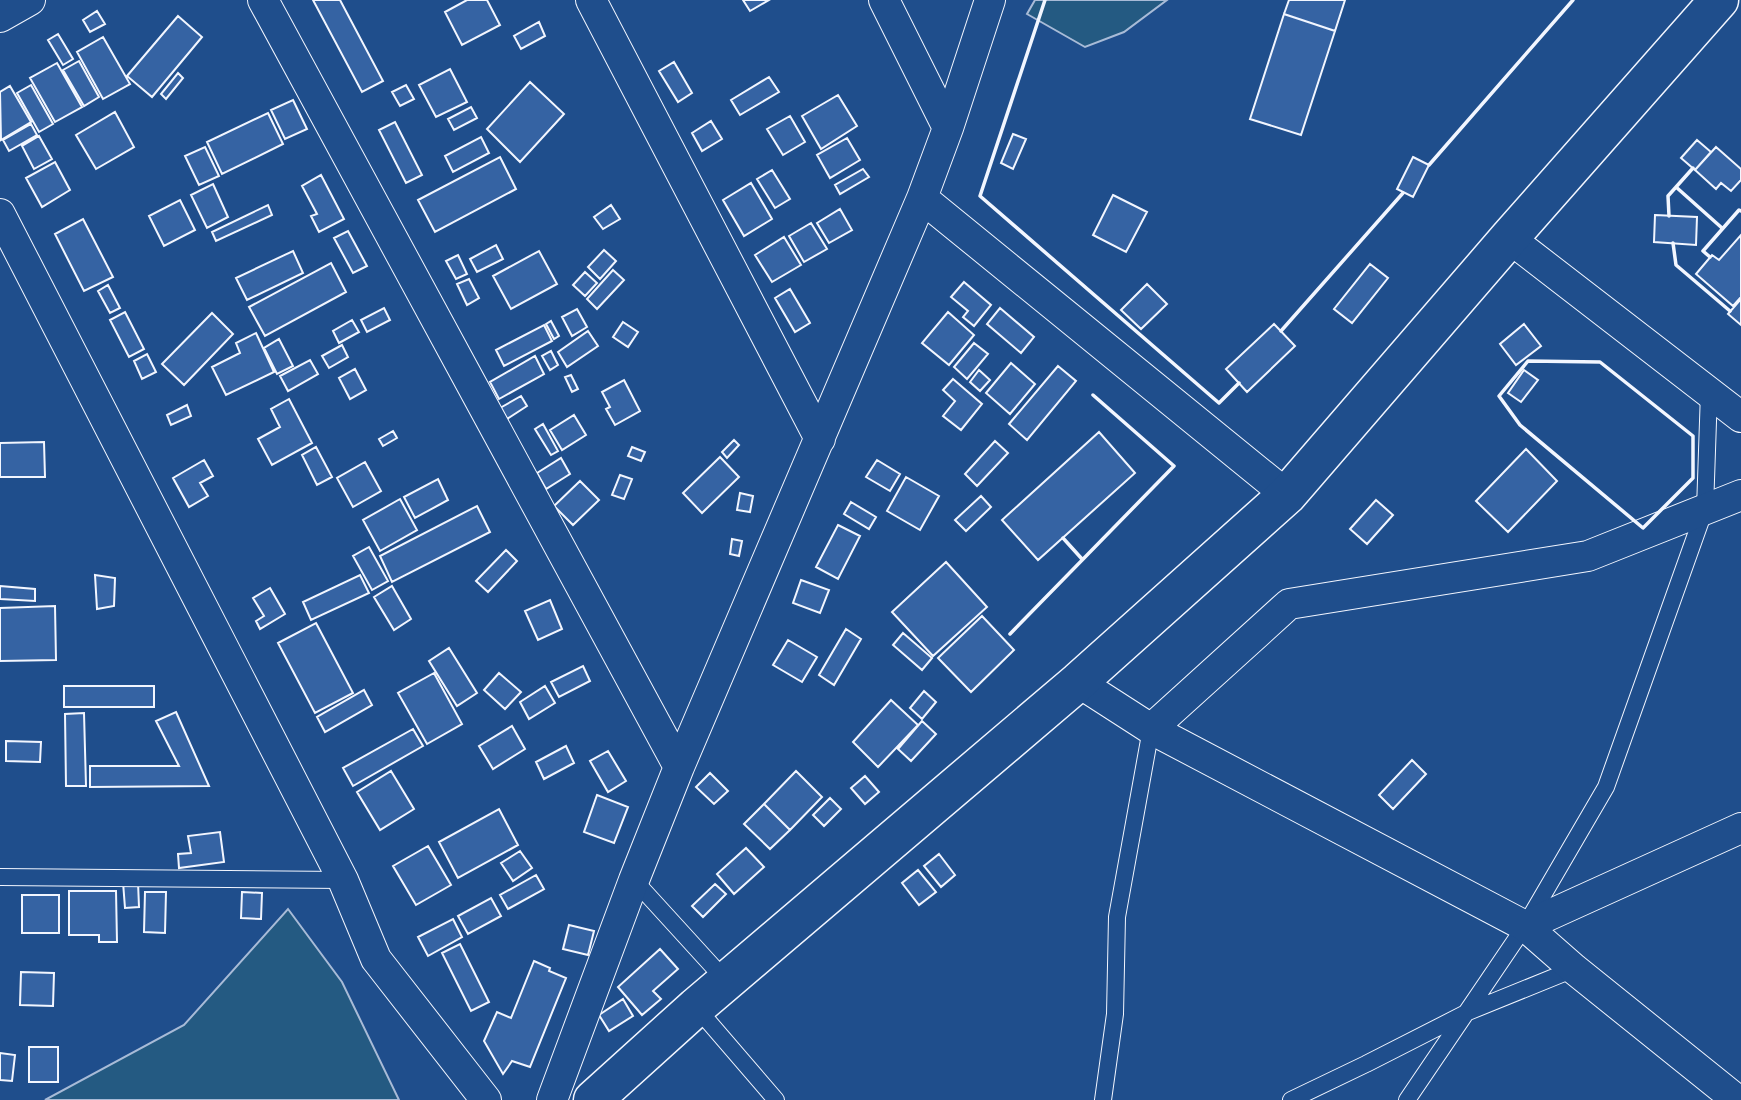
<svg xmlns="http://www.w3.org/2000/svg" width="1741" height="1100" font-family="'IBM Plex Serif',serif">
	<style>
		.green { fill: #245a82; stroke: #a8bbd7; stroke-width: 2 }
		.building { fill: #3563a3; stroke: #f2f6ff; stroke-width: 2 }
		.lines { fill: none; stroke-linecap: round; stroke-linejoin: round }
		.lane-casing { stroke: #f2f6ff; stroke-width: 18 }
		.street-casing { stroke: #f2f6ff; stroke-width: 32 }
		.secondary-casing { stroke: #f2f6ff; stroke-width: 41 }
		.lane { stroke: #1f4e8c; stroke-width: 16 }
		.street { stroke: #1f4e8c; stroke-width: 30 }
		.secondary { stroke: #1f4e8c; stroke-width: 38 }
		.wall { stroke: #f2f6ff; stroke-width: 3.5 }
	</style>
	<rect width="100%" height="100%" fill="#1f4e8c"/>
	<path class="green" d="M1035,0H1167L1124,32L1085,47L1027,14Z
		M288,909L342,982L399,1100H45L184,1025Z"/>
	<path class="building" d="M313,0H340L383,81L362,92Z
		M467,0H487L500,25L462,45L445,12Z
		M743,0H769L750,11Z
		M1289,0H1345L1335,31L1284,14Z
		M97,11L105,24L90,32L83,20Z
		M1284,14L1335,31L1301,135L1250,119Z
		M178,16L202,37L152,97L127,76Z
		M539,22L545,36L521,49L514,36Z
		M58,34L73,59L63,65L48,40Z
		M103,37L130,84L103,99L77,52Z
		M79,61L99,97L84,106L63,70Z
		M674,62L692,93L678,102L659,71Z
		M57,63L82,107L55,122L30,78Z
		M450,69L467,102L436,117L419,85Z
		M178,73L183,78L166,99L161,94Z
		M769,77L779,92L740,115L731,100Z
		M530,82L564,114L520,162L487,129Z
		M31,85L53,124L39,132L17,93Z
		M406,85L414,99L400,106L392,92Z
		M10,86L31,122L1,140L0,92Z
		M838,95L857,126L821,149L802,116Z
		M293,100L307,129L285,139L271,110Z
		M471,107L477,118L454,130L448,119Z
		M115,112L134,147L96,169L76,135Z
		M268,113L283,144L222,174L207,142Z
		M790,116L805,142L783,155L767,129Z
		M711,121L722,139L702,151L692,133Z
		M395,122L422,175L406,183L379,130Z
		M31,124L37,135L9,151L3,140Z
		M1013,134L1026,139L1013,169L1001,163Z
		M39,136L52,159L34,169L22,146Z
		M481,137L489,153L453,172L445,156Z
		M847,138L860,160L830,178L817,155Z
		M1697,140L1711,152L1695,170L1681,158Z
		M205,147L219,176L199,185L185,156Z
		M1716,147L1741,169V180L1731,191L1721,183L1716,189L1695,170Z
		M500,157L516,189L435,232L418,200Z
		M1413,157L1429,165L1413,197L1397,189Z
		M55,162L70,190L42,207L26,178Z
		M863,169L869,177L840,194L835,185Z
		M772,170L790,199L775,208L757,179Z
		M321,175L344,219L319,232L311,216L317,214L302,186Z
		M751,183L772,219L744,236L723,200Z
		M213,184L228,217L207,228L191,195Z
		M1113,195L1147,212L1126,252L1093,235Z
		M180,200L195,230L164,246L149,216Z
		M268,205L272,215L216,241L212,232Z
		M611,205L620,219L603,229L594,217Z
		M840,209L852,230L829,243L817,223Z
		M1655,215L1697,217L1696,245L1654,242Z
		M83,219L113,277L84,291L55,234Z
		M811,223L827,249L804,262L789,236Z
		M348,231L367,266L353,273L334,238Z
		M1741,235V297L1733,306L1696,274L1712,255L1719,260Z
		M784,237L801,265L772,282L755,255Z
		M496,245L503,259L477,272L470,259Z
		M604,250L616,261L600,279L588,267Z
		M293,251L303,273L247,300L236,278Z
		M539,251L557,284L511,309L493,276Z
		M458,255L467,274L456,279L446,261Z
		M331,263L346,292L265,336L249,307Z
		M1370,264L1388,278L1352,323L1334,309Z
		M613,270L624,280L597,309L587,299Z
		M585,272L597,283L585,296L573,285Z
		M469,279L479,298L467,305L457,284Z
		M964,282L991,305L974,326L963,317L968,311L951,297Z
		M1147,284L1167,304L1141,329L1121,310Z
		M108,285L120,308L110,313L98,291Z
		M790,289L810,323L795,332L775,298Z
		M1741,299V325L1728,314Z
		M384,308L390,320L367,332L361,320Z
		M1000,308L1034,337L1021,353L987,324Z
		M577,309L587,327L572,336L562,317Z
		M125,312L144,349L129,357L110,320Z
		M948,312L974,335L949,365L922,343Z
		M212,313L233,334L184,385L162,364Z
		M352,320L359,332L339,343L333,331Z
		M551,321L559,336L554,339L546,324Z
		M623,322L638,332L628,347L613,337Z
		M1274,324L1295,346L1247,392L1226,369Z
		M1524,324L1541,346L1516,365L1500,344Z
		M544,325L552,341L504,366L496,350Z
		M588,331L598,346L567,367L558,352Z
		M256,333L274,372L226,395L212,367L240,353L236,343Z
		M279,339L293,366L277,374L264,348Z
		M974,343L988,354L967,379L954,367Z
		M342,345L348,357L329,368L322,356Z
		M551,351L558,365L550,370L542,356Z
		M147,354L156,372L142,379L134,361Z
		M535,356L544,374L499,399L490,382Z
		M310,360L318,374L288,391L280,376Z
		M1011,363L1035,384L1010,414L986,393Z
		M1058,366L1076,381L1027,440L1009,424Z
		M355,369L366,390L350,399L339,378Z
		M979,370L990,380L980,391L970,382Z
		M1524,370L1538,380L1521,402L1508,393Z
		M571,375L578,389L572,392L565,377Z
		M953,379L982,404L961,430L943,416L955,401L943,390Z
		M624,380L640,411L615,425L606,409L610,407L602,392Z
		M521,396L527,406L507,419L500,408Z
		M289,399L312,443L272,465L258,439L280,427L271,409Z
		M187,405L191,416L171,425L167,415Z
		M574,415L586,435L562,450L550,430Z
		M543,424L558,451L551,455L535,429Z
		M393,431L397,438L383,446L379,439Z
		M1099,432L1135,473L1038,560L1002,520Z
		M734,440L739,445L727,458L722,452Z
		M995,441L1008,453L977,486L965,474Z
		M44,442L45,477H0V443Z
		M316,447L332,477L317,485L302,455Z
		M632,447L645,452L641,461L628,456Z
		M1526,449L1557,481L1508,532L1476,501Z
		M720,457L739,477L702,513L683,493Z
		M561,458L570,474L546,489L537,473Z
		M204,460L213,476L200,483L208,496L189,507L173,478Z
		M877,460L900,474L890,491L866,477Z
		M365,462L381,491L353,507L337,478Z
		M620,475L632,479L624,499L612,495Z
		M906,477L939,496L920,530L887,511Z
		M438,479L448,500L415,518L404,497Z
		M580,481L599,500L573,525L554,506Z
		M740,493L753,496L750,512L737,510Z
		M981,496L991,507L966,531L955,520Z
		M400,499L417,530L380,551L363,520Z
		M1376,500L1393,515L1367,544L1350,529Z
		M851,502L876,517L869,529L844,514Z
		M477,506L490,532L392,582L380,556Z
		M838,525L860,536L838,579L816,567Z
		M732,539L742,541L739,556L730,554Z
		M369,547L388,581L372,590L353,556Z
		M506,550L517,561L488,592L476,581Z
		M946,562L987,607L933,656L892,612Z
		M95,575L115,578L114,606L97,609Z
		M360,575L369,593L311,620L303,602Z
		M801,580L829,590L820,613L793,603Z
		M0,586L35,589V601L0,599Z
		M392,586L411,619L394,630L374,597Z
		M270,588L285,614L260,629L256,621L264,616L253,598Z
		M550,600L562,629L538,640L525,611Z
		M55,606L56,660L0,661V608Z
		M982,616L1014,650L971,692L938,658Z
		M316,623L353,693L315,713L278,643Z
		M846,629L861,639L834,685L819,675Z
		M903,633L932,658L922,670L893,645Z
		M788,640L817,657L802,682L773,665Z
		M449,648L477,693L457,706L429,661Z
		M583,666L590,681L559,697L551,682Z
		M434,673L462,724L427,744L398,693Z
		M499,673L521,692L505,709L484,690Z
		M64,686H154V707H64Z
		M545,686L555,703L529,719L520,702Z
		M364,690L372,705L325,732L317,717Z
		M924,691L936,702L922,719L910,708Z
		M891,700L918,725L878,767L853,742Z
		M176,712L209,786L90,787V766H179L156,721Z
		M84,713L86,786H66L65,714Z
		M922,721L936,734L911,761L898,749Z
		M512,726L525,749L493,769L479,746Z
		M413,729L423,746L353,786L343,768Z
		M6,741L41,742L40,762L6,761Z
		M566,746L574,763L544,779L536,762Z
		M608,751L626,781L608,792L590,761Z
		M1412,760L1426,774L1393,809L1379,795Z
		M391,771L414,809L380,830L357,792Z
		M796,771L822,797L790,830L764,804Z
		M710,773L728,791L714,804L696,787Z
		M865,776L879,792L865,804L851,788Z
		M597,795L628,807L614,843L584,832Z
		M830,798L841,809L824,826L813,815Z
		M764,804L790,830L770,849L744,824Z
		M499,809L518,845L458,878L439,842Z
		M220,832L224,862L179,868L178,854L191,853L188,836Z
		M428,846L451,885L416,905L393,866Z
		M746,848L764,867L734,894L717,874Z
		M520,851L532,868L513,881L501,863Z
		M939,854L955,875L941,887L924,866Z
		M918,870L936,892L919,905L902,883Z
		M536,875L544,889L508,909L500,895Z
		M123,882H138L139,907L125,908Z
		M715,884L726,894L703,917L692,906Z
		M69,891H116L117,942H99V935H69Z
		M145,892H166L165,933L144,932Z
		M242,892L262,893L261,919L241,918Z
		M22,895H59V933H22Z
		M491,898L501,916L468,934L458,916Z
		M453,919L462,937L428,956L418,937Z
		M569,925L594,931L588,955L563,949Z
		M460,944L489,1002L471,1011L442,953Z
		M660,949L678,969L653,991L661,999L642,1015L618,987Z
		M534,961L550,968L549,971L566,978L530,1067L512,1061L503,1074L484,1041L497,1012L511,1018Z
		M21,972L54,973L53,1006L20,1005Z
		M623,999L633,1016L609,1031L599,1015Z
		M29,1047H58V1082H29Z
		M0,1053L15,1055L12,1081L0,1080Z"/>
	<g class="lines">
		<defs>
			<path id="lane" d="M0,877L343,880
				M634,880L727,982
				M696,1007L776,1100
				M1103,1100L1115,1014L1117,917L1151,729
				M1291,1100L1366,1064L1468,1012L1574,969
				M1407,1100L1525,926L1606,787L1705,509L1709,392"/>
			<path id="street" d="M263,0L679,767
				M591,0L820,439
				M884,0L948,128
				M0,17L30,0
				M922,198L1287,495
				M0,214L343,880L376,959L486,1100
				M1509,238L1741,417
				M1078,682L1151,729L1525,926L1574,969L1737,1100
				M1151,729L1289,604L1588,556L1741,495
				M1525,926L1741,828
				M552,1100L634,880L679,767L922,198L948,128L990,0"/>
			<path id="secondary" d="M593,1100L696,1007L1078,682L1287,495L1509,238L1719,0"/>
		</defs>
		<use href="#lane" class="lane-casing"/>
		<use href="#street" class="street-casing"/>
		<use href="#secondary" class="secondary-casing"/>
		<use href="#lane" class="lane"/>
		<use href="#street" class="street"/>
		<use href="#secondary" class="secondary"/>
		<path class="wall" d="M1045,0L980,196L1219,403L1239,383
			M1429,165L1573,0
			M1676,187L1722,228
			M1669,216L1668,196L1693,168
			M1673,243L1676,265L1730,311
			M1710,257L1703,251L1739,210L1741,211
			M1281,331L1403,193
			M1528,361L1600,362L1693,436V478L1643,528L1520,425L1499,396Z
			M1063,538L1082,559
			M1010,634L1174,466L1093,395"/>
	</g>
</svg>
